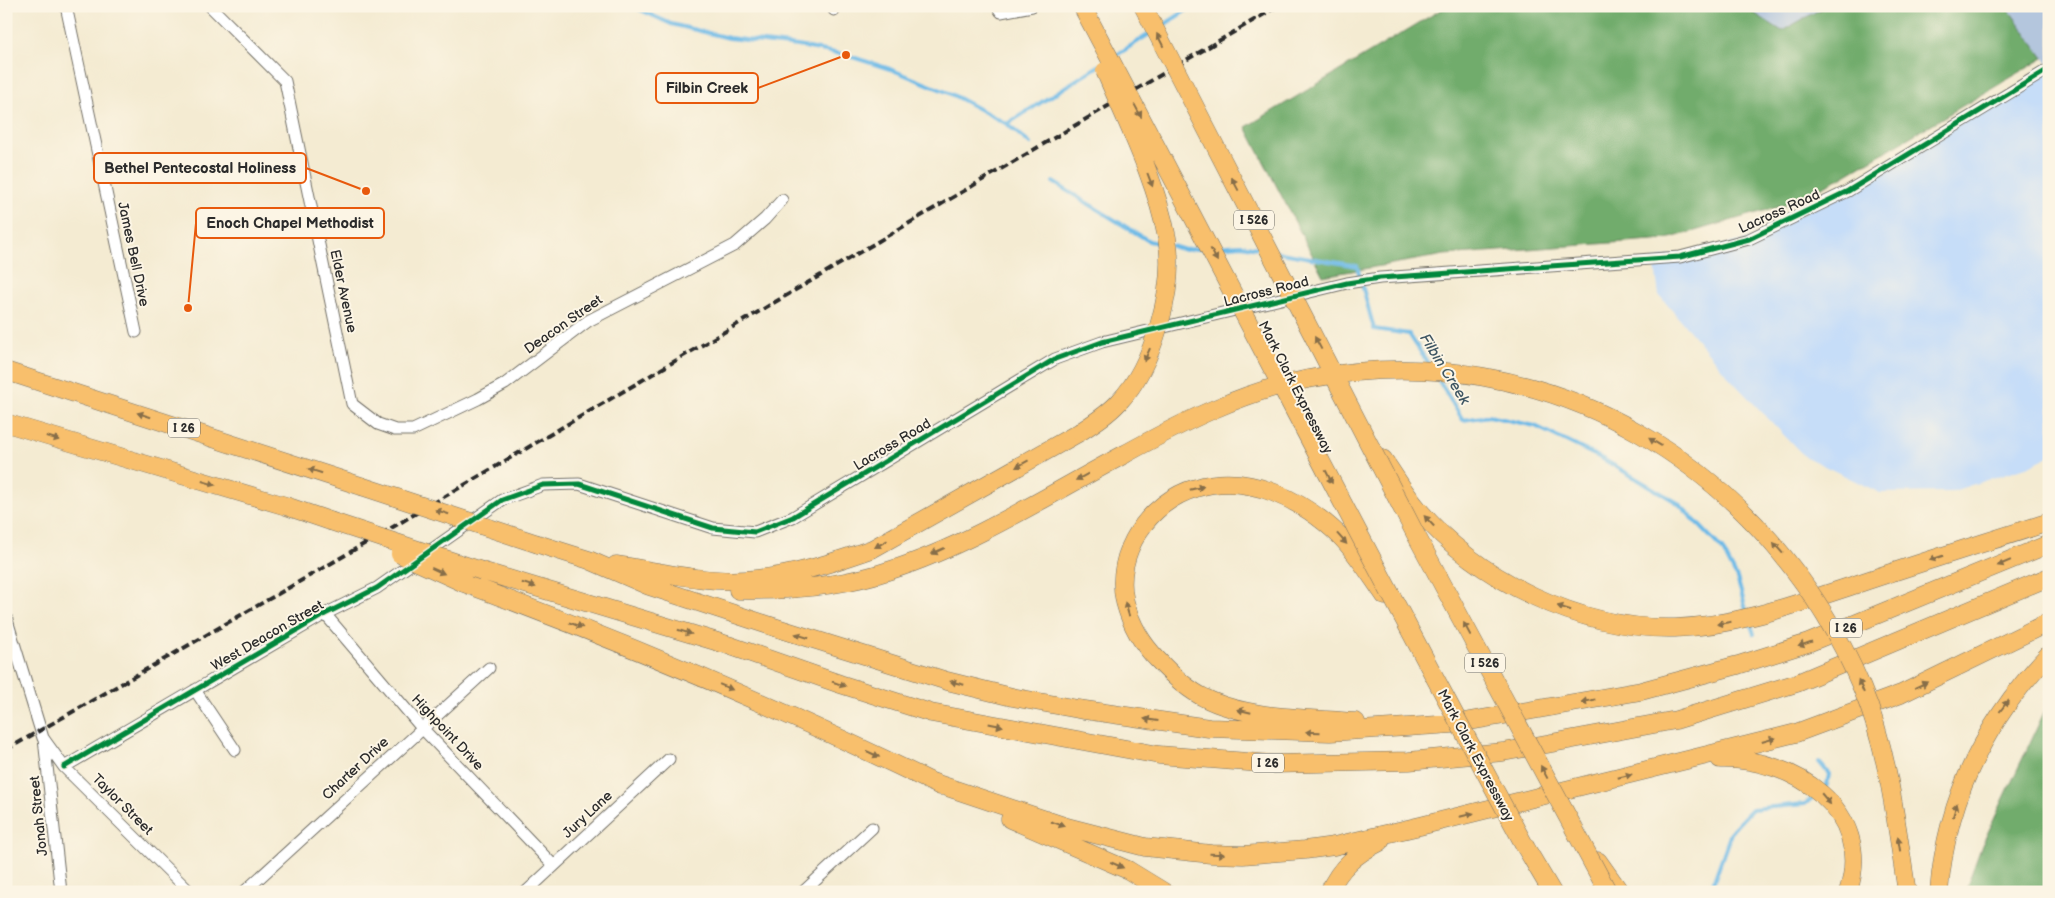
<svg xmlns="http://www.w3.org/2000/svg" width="2055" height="898" font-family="'Balsamiq Sans',sans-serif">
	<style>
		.built { fill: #c6ddf8 }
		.industrial { fill: #b4c6dd }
		.forest { fill: #71ac6c; stroke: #4e6c4c }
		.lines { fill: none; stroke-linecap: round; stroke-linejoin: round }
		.stream { stroke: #6dbae7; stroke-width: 4 }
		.minor-casing { stroke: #716e65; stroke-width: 13 }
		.highway-casing { stroke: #716e65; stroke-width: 19 }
		.minor { stroke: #fff; stroke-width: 11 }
		.highway { stroke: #f8bf6c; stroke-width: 18 }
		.rail { stroke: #2b2b2b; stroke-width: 4; stroke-dasharray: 8 4; stroke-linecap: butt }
		.highway-bridge-casing { stroke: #716e65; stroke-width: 19; stroke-linecap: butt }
		.highway-bridge { stroke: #f8bf6c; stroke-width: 18 }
		.cycleway-casing { stroke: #fcf5e5; stroke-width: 8 }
		.cycleway { stroke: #00873e; stroke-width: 5 }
		.oneway { fill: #876e48 }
		.labels { text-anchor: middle; stroke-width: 4; stroke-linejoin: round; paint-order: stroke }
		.shield { fill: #fcf5e5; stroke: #6a6863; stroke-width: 1 }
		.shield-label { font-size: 12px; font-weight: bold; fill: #2b2b2b }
		.street-label { font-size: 14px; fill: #2b2b2b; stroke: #fcf5e5 }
		.water-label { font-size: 15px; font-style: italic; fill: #3f5663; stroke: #fcf5e5 }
		.leader { fill: none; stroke: #e8590c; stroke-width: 2 }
		.callout-dot { fill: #e8590c; stroke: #fcf5e5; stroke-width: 2 }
		.callout { fill: #fcf5e5; stroke: #e8590c; stroke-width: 2 }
		.callout-label { font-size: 15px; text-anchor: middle; font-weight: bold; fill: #2b2b2b }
	</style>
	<rect width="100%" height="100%" fill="#fcf5e5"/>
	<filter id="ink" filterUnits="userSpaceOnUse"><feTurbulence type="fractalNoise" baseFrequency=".02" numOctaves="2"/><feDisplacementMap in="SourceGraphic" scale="10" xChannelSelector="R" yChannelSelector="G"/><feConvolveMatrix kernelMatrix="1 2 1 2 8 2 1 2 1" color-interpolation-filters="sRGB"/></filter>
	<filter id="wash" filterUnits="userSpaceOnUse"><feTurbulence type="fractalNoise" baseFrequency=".0096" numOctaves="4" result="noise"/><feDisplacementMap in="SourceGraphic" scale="20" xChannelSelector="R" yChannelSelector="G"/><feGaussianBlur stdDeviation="1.12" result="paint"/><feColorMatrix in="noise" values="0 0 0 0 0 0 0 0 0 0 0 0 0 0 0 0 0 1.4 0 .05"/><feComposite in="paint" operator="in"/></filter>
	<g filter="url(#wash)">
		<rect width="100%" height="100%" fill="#f4ebd2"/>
		<path class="built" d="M2049,69V456L2029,466L1950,492L1880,493L1804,456L1734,383L1659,295L1654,259L1749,239L1848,191Z"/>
		<path class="industrial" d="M1743,6H1826L1782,31Z
			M2006,6H2049V66L2044,58Z"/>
		<path class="forest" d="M1447,6H1743L1782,31L1826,6H2006L2044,58L1842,177L1788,204L1667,239L1444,255L1323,276L1246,127Z
			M2049,702V892H1968L1967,886L1982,845Z"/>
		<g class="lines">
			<path class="stream" d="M632,6L671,24L729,38L798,46L846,55L890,69L949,93L1007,124L1030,144
				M1159,28L1193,6
				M1115,56L1151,33
				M1007,124L1100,65
				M1053,182L1149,241L1163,244
				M1172,246L1185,250L1205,248
				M1214,247L1242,245L1262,249
				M1276,252L1357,266L1374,329L1409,334L1431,368
				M1437,378L1463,420L1489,416L1535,426L1603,459L1678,503L1722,549L1737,578L1747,613
				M1750,622L1754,634
				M1819,762L1829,774L1827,785L1823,789
				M1710,892L1732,830L1752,809L1805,804L1816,795"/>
		</g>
	</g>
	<g filter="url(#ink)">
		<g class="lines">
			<defs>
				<path id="minor" d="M66,6L136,332
					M210,6L285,81L352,404L378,424L395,430H413L478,399L505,384L588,321L735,245L765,219L782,200
					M833,6L834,10
					M997,6L1001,12L1032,6
					M325,614L421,727L554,866
					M6,617L43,738L64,767L190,892
					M195,690L235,750
					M44,739L61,892
					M64,767L325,614L377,588L502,500L543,485L579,484L713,528L755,532L793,517L1055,359L1102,342L1347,283L1380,278L1680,257L1749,239L1848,191L2049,69
					M244,892L489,668
					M526,892L669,759
					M803,892L872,828"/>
				<path id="highway" d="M6,371L361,486
					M6,423L286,506L330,521
					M1383,459C1395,476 1405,494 1418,509C1478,581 1581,630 1675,628C1737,626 1796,604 1854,585C1919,563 1984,543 2049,522
					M538,544L589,560L649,586L771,626L947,681L1012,697L1078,709L1209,728L1330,732L1453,724L1641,691L1738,665L1808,643L2049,544
					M616,565C658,571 704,583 746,580C789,577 832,563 872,549L1080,432
					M482,571L728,645L840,684L931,713L1159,755L1273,764L1409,761L1503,752L1676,720L1797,683L2049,577
					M464,583C626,643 785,710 940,786
					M738,590C790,591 841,587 891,570C970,545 1052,493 1125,454
					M1356,722C1310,718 1246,719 1205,698C1188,690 1171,674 1158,660C1142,644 1131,625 1125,602C1113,553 1150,501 1196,488C1248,472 1303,500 1340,536C1357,553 1371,576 1385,596
					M1720,759C1793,757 1875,810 1848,892
					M929,781L1067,827L1145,847L1211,854L1243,855L1305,850L1334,846L1420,826L1796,733L1901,694L2049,622
					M1010,819L1128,870L1164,892
					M1526,848L1552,892
					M1598,861L1620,892
					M1329,892C1340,867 1356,854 1380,842
					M1939,892C1946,798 1985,721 2049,654"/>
			</defs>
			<use href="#minor" class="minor-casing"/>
			<use href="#highway" class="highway-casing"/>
			<use href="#minor" class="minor"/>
			<use href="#highway" class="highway"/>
			<path class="rail" d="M6,750L330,564L1278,6"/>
			<defs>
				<path id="highway-bridge" d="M1082,6C1231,287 1375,569 1526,848
					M1143,6L1416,535L1608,892
					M1080,432C1094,423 1108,414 1119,402C1153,366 1176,287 1167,238C1156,180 1128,125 1105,71
					M1125,454C1183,422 1242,392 1308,379C1547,332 1769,468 1862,688C1889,752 1896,824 1907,892
					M361,486L538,544
					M330,521L482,571
					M400,554L464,583"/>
			</defs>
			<use href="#highway-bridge" class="highway-bridge-casing"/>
			<use href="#highway-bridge" class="highway-bridge"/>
			<defs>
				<path id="cycleway" d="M64,767L325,614L377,588L502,500L543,485L579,484L713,528L755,532L793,517L1055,359L1102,342L1347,283L1380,278L1680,257L1749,239L1848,191L2049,69"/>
			</defs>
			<use href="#cycleway" class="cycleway-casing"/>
			<use href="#cycleway" class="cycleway"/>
		</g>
		<defs><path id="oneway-solid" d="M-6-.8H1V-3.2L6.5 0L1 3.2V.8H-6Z" transform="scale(1.25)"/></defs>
		<g class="oneway">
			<use href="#oneway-solid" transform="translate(1160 40) rotate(-117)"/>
			<use href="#oneway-solid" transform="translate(1138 111) rotate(62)"/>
			<use href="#oneway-solid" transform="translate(1150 180) rotate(69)"/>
			<use href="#oneway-solid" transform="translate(1235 184) rotate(-118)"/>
			<use href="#oneway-solid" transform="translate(1214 255) rotate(62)"/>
			<use href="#oneway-solid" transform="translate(1318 343) rotate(-118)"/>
			<use href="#oneway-solid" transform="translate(1147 355) rotate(114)"/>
			<use href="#oneway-solid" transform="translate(144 415) rotate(-162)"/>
			<use href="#oneway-solid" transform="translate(53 438) rotate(16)"/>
			<use href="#oneway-solid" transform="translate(1655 442) rotate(-149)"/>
			<use href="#oneway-solid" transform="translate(1022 464) rotate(151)"/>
			<use href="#oneway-solid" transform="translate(315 471) rotate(-162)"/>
			<use href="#oneway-solid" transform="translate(1082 477) rotate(152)"/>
			<use href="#oneway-solid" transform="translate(1329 477) rotate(63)"/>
			<use href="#oneway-solid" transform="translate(209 483) rotate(16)"/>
			<use href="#oneway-solid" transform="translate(1197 488) rotate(-14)"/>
			<use href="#oneway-solid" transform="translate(442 512) rotate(-162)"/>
			<use href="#oneway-solid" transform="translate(1429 521) rotate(-133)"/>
			<use href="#oneway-solid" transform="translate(1342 539) rotate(48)"/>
			<use href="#oneway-solid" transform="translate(881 544) rotate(151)"/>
			<use href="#oneway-solid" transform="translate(1778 548) rotate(-131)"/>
			<use href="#oneway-solid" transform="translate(938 551) rotate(155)"/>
			<use href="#oneway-solid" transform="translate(1936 558) rotate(162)"/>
			<use href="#oneway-solid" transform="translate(2004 563) rotate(157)"/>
			<use href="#oneway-solid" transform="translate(438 571) rotate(24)"/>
			<use href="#oneway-solid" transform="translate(529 585) rotate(17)"/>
			<use href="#oneway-solid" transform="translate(1564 608) rotate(-162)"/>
			<use href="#oneway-solid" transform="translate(1127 609) rotate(-107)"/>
			<use href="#oneway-solid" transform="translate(1724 623) rotate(171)"/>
			<use href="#oneway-solid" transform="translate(576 625) rotate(21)"/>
			<use href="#oneway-solid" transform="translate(1467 629) rotate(-118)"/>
			<use href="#oneway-solid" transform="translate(685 632) rotate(17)"/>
			<use href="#oneway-solid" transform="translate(802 636) rotate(-163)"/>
			<use href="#oneway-solid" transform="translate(1805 644) rotate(161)"/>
			<use href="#oneway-solid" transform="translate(957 683) rotate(-166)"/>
			<use href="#oneway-solid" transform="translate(839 684) rotate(19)"/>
			<use href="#oneway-solid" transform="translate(1921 685) rotate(-25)"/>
			<use href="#oneway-solid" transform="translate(1861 686) rotate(-113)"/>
			<use href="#oneway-solid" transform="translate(726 687) rotate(23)"/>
			<use href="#oneway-solid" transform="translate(1588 701) rotate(169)"/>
			<use href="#oneway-solid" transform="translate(2004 706) rotate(-53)"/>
			<use href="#oneway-solid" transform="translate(1244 711) rotate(-167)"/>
			<use href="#oneway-solid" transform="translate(1151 720) rotate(-172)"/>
			<use href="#oneway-solid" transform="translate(996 725) rotate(11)"/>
			<use href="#oneway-solid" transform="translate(1313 732) rotate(-179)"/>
			<use href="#oneway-solid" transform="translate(1769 740) rotate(-16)"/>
			<use href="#oneway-solid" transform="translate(873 754) rotate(25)"/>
			<use href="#oneway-solid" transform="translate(1544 772) rotate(-118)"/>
			<use href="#oneway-solid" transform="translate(1625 776) rotate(-14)"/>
			<use href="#oneway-solid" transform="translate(1826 799) rotate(50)"/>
			<use href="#oneway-solid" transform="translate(1955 810) rotate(-73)"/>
			<use href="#oneway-solid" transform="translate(1467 815) rotate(-14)"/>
			<use href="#oneway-solid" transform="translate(1058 824) rotate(19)"/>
			<use href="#oneway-solid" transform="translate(1899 844) rotate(-99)"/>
			<use href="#oneway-solid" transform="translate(1217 854) rotate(2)"/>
			<use href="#oneway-solid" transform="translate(1117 865) rotate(24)"/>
		</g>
	</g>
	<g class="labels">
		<g class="shield">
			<rect x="1234" y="210.5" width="40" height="19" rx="4"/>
			<rect x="168" y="418.5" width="32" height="19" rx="4"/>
			<rect x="1830" y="618.5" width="32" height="19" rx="4"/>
			<rect x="1465" y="653.5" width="40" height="19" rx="4"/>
			<rect x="1252" y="753.5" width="32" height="19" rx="4"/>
		</g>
		<g class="shield-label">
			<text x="1254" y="224">I 526</text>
			<text x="184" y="432">I 26</text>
			<text x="1846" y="632">I 26</text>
			<text x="1485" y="667">I 526</text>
			<text x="1268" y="767">I 26</text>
		</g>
		<g class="street-label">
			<text transform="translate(1779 211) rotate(-24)" y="5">Lacross Road</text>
			<text transform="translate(134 254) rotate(78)" y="5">James Bell Drive</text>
			<text transform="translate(344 291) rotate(78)" y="5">Elder Avenue</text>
			<text transform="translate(1266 291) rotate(-14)" y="5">Lacross Road</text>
			<text transform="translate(563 324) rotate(-35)" y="5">Deacon Street</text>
			<text transform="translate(1296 387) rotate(63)" y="5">Mark Clark Expressway</text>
			<text transform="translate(892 444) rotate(-31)" y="5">Lacross Road</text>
			<text transform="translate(267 635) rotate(-30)" y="5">West Deacon Street</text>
			<text transform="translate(448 732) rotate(47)" y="5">Highpoint Drive</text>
			<text transform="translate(1476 755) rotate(62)" y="5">Mark Clark Expressway</text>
			<text transform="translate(355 768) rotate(-43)" y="5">Charter Drive</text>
			<text transform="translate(123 804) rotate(45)" y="5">Taylor Street</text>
			<text transform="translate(587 814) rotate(-43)" y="5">Jury Lane</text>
			<text transform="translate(38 816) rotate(-96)" y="5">Jonah Street</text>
		</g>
		<g class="water-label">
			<text transform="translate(1445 369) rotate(58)" y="5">Filbin Creek</text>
		</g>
	</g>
	<path class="leader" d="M846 55L758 88M366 191L306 168M188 308L196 223"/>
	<g class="callout-dot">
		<circle cx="846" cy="55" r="5"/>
		<circle cx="366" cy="191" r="5"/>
		<circle cx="188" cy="308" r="5"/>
	</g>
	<g class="callout">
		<rect x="656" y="73" width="102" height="30" rx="5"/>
		<rect x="94" y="153" width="212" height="30" rx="5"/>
		<rect x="196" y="208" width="188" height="30" rx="5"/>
	</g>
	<g class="callout-label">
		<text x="707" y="93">Filbin Creek</text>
		<text x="200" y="173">Bethel Pentecostal Holiness</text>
		<text x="290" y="228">Enoch Chapel Methodist</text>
	</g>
	<rect width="2055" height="898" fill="none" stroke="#fcf5e5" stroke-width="25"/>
</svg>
